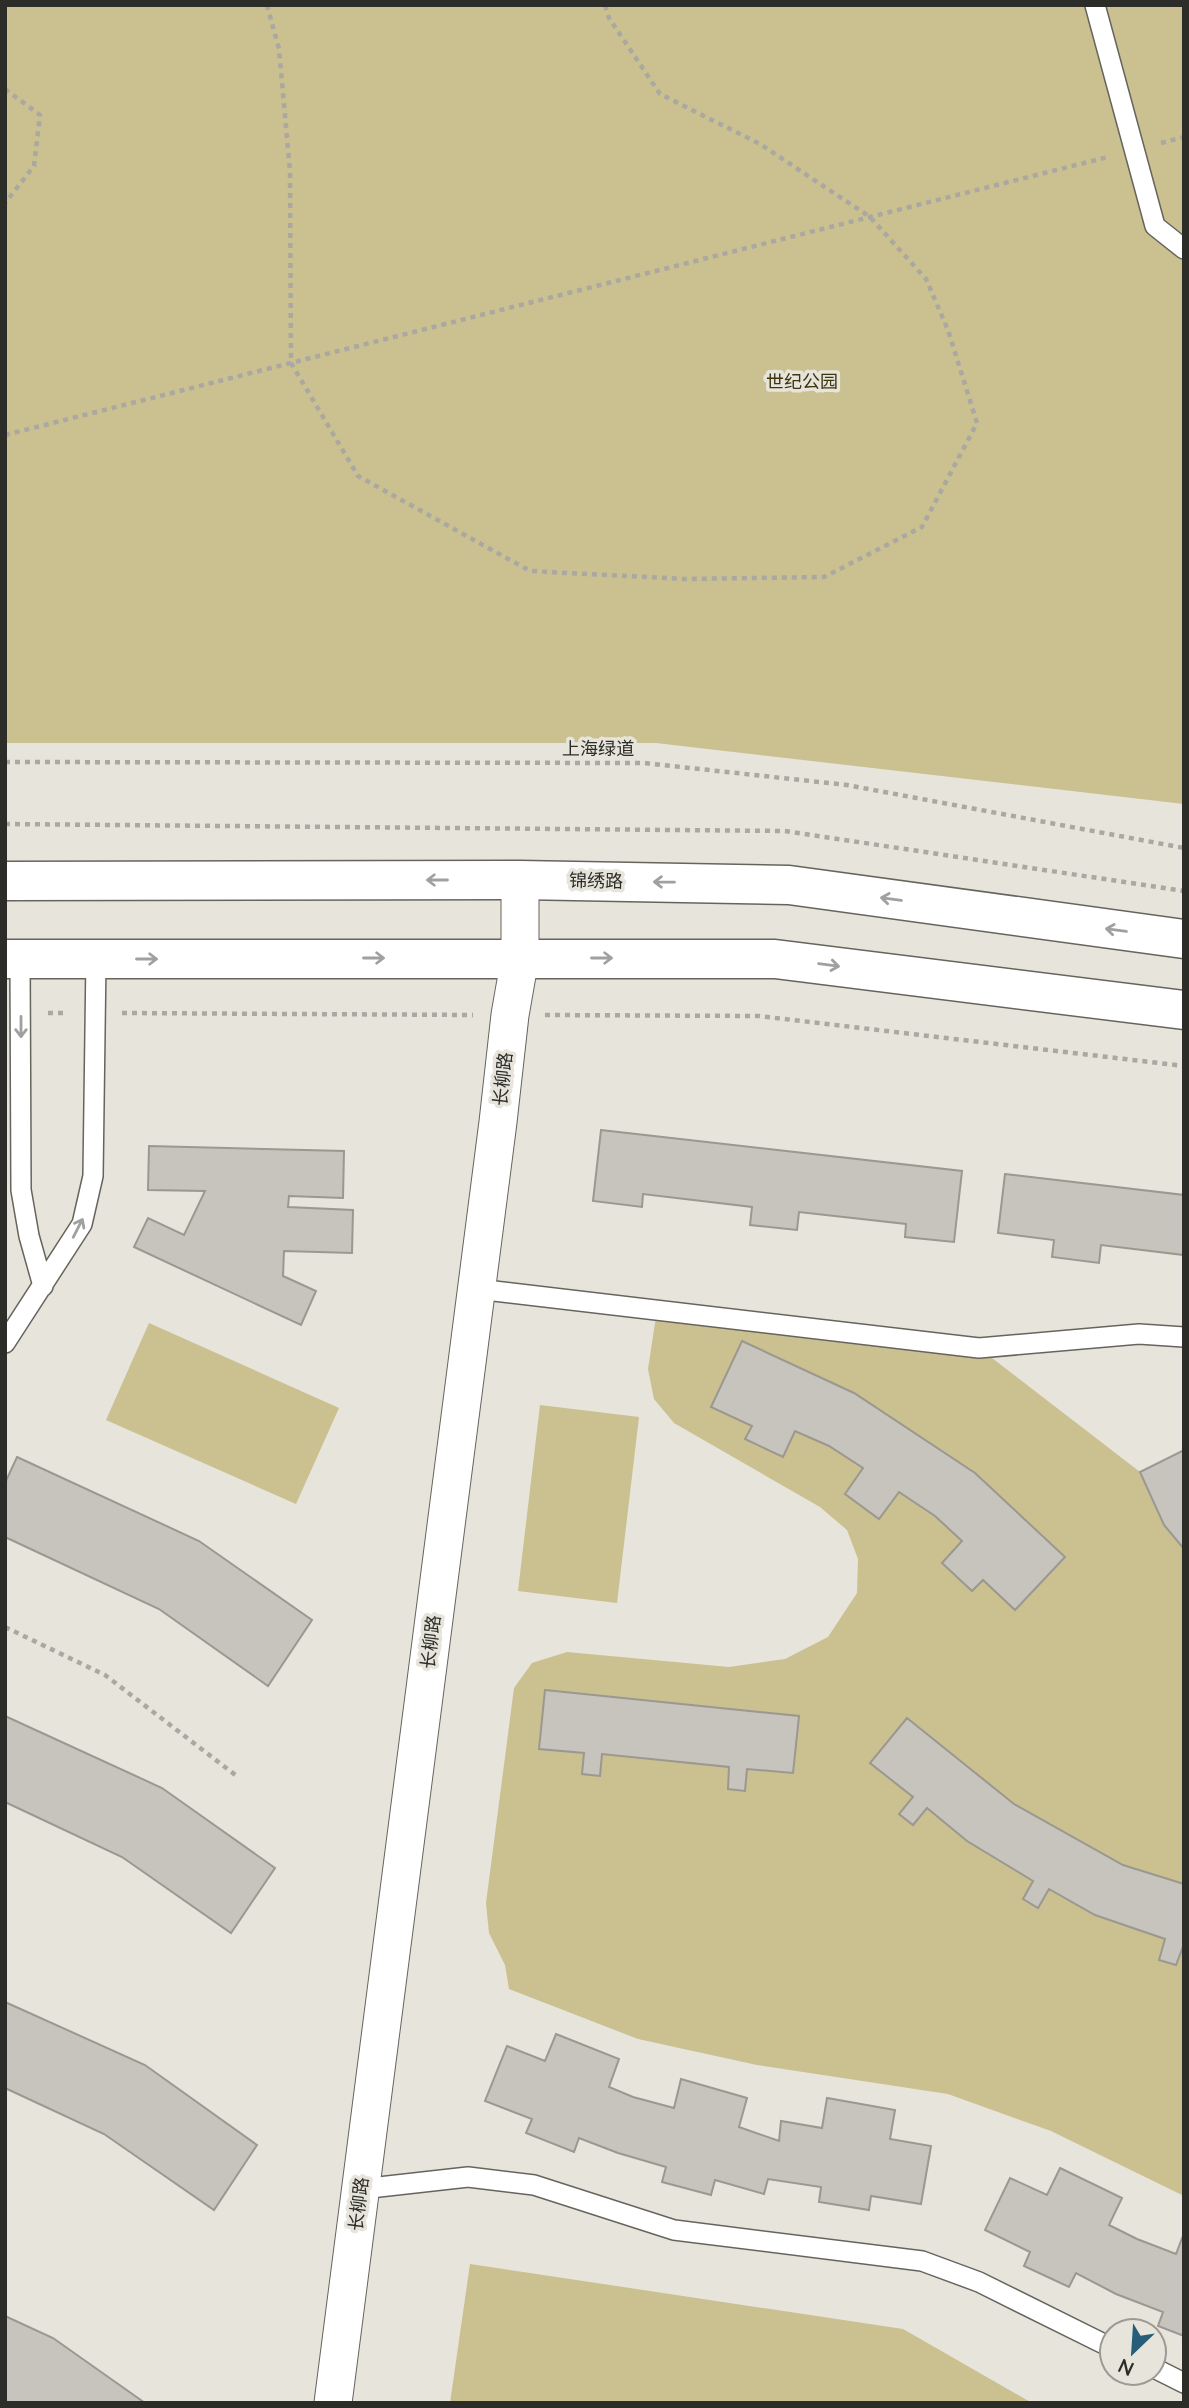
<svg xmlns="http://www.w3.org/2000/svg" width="1189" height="2408" font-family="Lato,'Noto Sans SC',sans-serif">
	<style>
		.green { fill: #cac090 }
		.building { fill: #c6c4bc; stroke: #9a9890; stroke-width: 2 }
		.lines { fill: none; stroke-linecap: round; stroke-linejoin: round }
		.service-casing { stroke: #66645d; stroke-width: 22 }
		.minor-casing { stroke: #66645d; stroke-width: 39 }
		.secondary-casing { stroke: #66645d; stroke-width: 41 }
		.path { stroke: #aaa8a1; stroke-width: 4.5; stroke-dasharray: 5 5; stroke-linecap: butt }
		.service { stroke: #fff; stroke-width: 19 }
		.minor { stroke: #fff; stroke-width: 37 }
		.secondary { stroke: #fff; stroke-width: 38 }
		.oneway { stroke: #a0a09e }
		.labels { text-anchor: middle; stroke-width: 7; stroke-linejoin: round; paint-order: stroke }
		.park-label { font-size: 18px; fill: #3d360e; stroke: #e6e4db }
		.street-label { font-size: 18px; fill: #2c2c28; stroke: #e6e4db }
	</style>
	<rect width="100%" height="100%" fill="#e6e4db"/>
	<path class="green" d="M5,5H1184V804L656,743H5Z
		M657,1310L979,1348L1140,1472L1164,1525L1184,1549V2196L1051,2131L948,2094L757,2065L638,2039L509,1989L505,1965L489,1933L486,1903L514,1688L532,1663L567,1652L729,1667L785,1659L828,1637L857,1593L858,1559L847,1530L820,1507L674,1423L654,1399L648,1369Z
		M149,1323L339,1408L296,1504L106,1420Z
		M540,1405L639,1417L617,1603L518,1591Z
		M470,2264L903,2329L1032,2403H450Z"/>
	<path class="building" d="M601,1130L962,1171L954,1242L905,1237L906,1224L799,1212L797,1230L750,1225L752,1207L643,1194L642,1207L593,1201Z
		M149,1146L344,1151L343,1198L289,1196L288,1207L353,1210L352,1253L284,1251L283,1276L316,1291L301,1325L134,1247L148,1218L184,1235L205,1191L148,1190Z
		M1005,1174L1184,1195V1255L1101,1245L1099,1263L1052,1257L1054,1240L998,1233Z
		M742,1341L854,1393L975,1473L1065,1557L1015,1610L983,1580L972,1591L942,1563L962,1541L935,1516L899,1492L879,1519L845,1494L863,1468L829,1446L795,1431L783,1457L745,1439L752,1426L711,1407Z
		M1184,1450V1549L1164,1525L1140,1472Z
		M17,1457L199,1541L312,1620L268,1686L159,1609L5,1537V1483Z
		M545,1690L799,1716L793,1773L747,1769L745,1791L728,1789L729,1767L602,1754L600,1776L582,1774L584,1753L539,1749Z
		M5,1716L162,1788L275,1868L231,1933L122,1857L5,1802Z
		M907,1718L1014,1804L1123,1865L1184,1884V1944L1176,1965L1159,1960L1165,1939L1095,1915L1049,1889L1038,1908L1023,1899L1033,1881L967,1841L927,1808L913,1825L899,1814L913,1797L870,1763Z
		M5,2002L145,2065L257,2145L214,2210L104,2134L5,2088Z
		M556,2034L619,2059L609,2087L633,2097L674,2108L681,2079L747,2098L739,2127L779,2141L781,2121L822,2128L827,2098L895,2110L890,2139L931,2146L921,2204L871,2196L869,2210L819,2202L821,2187L768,2179L764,2194L715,2180L711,2195L662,2182L666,2167L618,2153L579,2138L574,2152L526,2133L532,2119L485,2101L507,2046L545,2061Z
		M1060,2168L1122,2198L1109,2225L1137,2239L1176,2254L1184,2233V2336L1158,2326L1163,2312L1116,2294L1076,2273L1069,2287L1024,2266L1030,2252L985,2230L1010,2178L1047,2195Z
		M5,2316L53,2338L145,2403H5Z"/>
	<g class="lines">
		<defs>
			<path id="service" d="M1095,5L1155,226L1184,249
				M20,959L21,1190L29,1236L43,1286
				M477,1289L979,1348L1139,1334L1184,1337
				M5,1343L82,1224L93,1176L96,959
				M361,2189L468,2177L534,2185L674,2230L922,2261L979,2282L1112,2348
				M1154,2368L1184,2383"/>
			<path id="minor" d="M333,2403L498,1122L510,1015L520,958V880"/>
			<path id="secondary" d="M5,881L520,880L789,885L1184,939
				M5,959H775L1184,1010"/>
		</defs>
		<use href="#service" class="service-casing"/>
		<use href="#minor" class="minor-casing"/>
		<use href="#secondary" class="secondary-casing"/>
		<path class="path" d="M267,5L279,49L290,171L291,363L358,476L530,571L684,579L824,577L922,527L977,423L948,330L926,279L870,217L760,144L660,94L609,18L605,5
			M5,89L40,115L34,166L5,203
			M1161,143L1184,137
			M5,435L1108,157
			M5,762L644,763L847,785L1184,848
			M5,824L785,831L1184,891
			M48,1013H67
			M122,1013L473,1015
			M545,1015L759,1016L1184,1066
			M5,1627L105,1675L238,1777"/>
		<use href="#service" class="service"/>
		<use href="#minor" class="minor"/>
		<use href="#secondary" class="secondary"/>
	</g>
	<defs><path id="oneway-shaft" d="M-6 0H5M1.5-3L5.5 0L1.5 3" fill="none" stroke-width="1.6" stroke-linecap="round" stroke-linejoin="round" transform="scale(1.75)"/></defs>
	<g class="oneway">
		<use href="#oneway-shaft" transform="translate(437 880) rotate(180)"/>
		<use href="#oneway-shaft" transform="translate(664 882) rotate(-179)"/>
		<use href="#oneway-shaft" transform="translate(891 899) rotate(-172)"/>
		<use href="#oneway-shaft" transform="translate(1116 930) rotate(-172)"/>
		<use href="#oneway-shaft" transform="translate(374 958)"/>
		<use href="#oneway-shaft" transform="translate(602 958)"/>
		<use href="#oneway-shaft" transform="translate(147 959)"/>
		<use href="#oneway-shaft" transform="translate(829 965) rotate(7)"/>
		<use href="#oneway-shaft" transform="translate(21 1027) rotate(90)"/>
		<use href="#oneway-shaft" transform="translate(78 1228) rotate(-63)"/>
	</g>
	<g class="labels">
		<g class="park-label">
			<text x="802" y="388">世纪公园</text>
		</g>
		<g class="street-label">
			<text x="598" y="755">上海绿道</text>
			<text transform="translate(596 881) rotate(1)" y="6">锦绣路</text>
			<text transform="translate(503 1079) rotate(-84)" y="6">长柳路</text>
			<text transform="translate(431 1642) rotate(-83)" y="6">长柳路</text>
			<text transform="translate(359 2204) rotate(-83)" y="6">长柳路</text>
		</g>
	</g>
	<rect width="1189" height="2408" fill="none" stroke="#2c2c28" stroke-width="14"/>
	<g transform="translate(1133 2352) rotate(205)"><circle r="33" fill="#e6e4db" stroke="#9c9a93" stroke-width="2"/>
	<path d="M0-5L12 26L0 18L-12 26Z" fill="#265d78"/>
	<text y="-10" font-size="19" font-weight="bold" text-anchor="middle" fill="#2c2c28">N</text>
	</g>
</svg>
